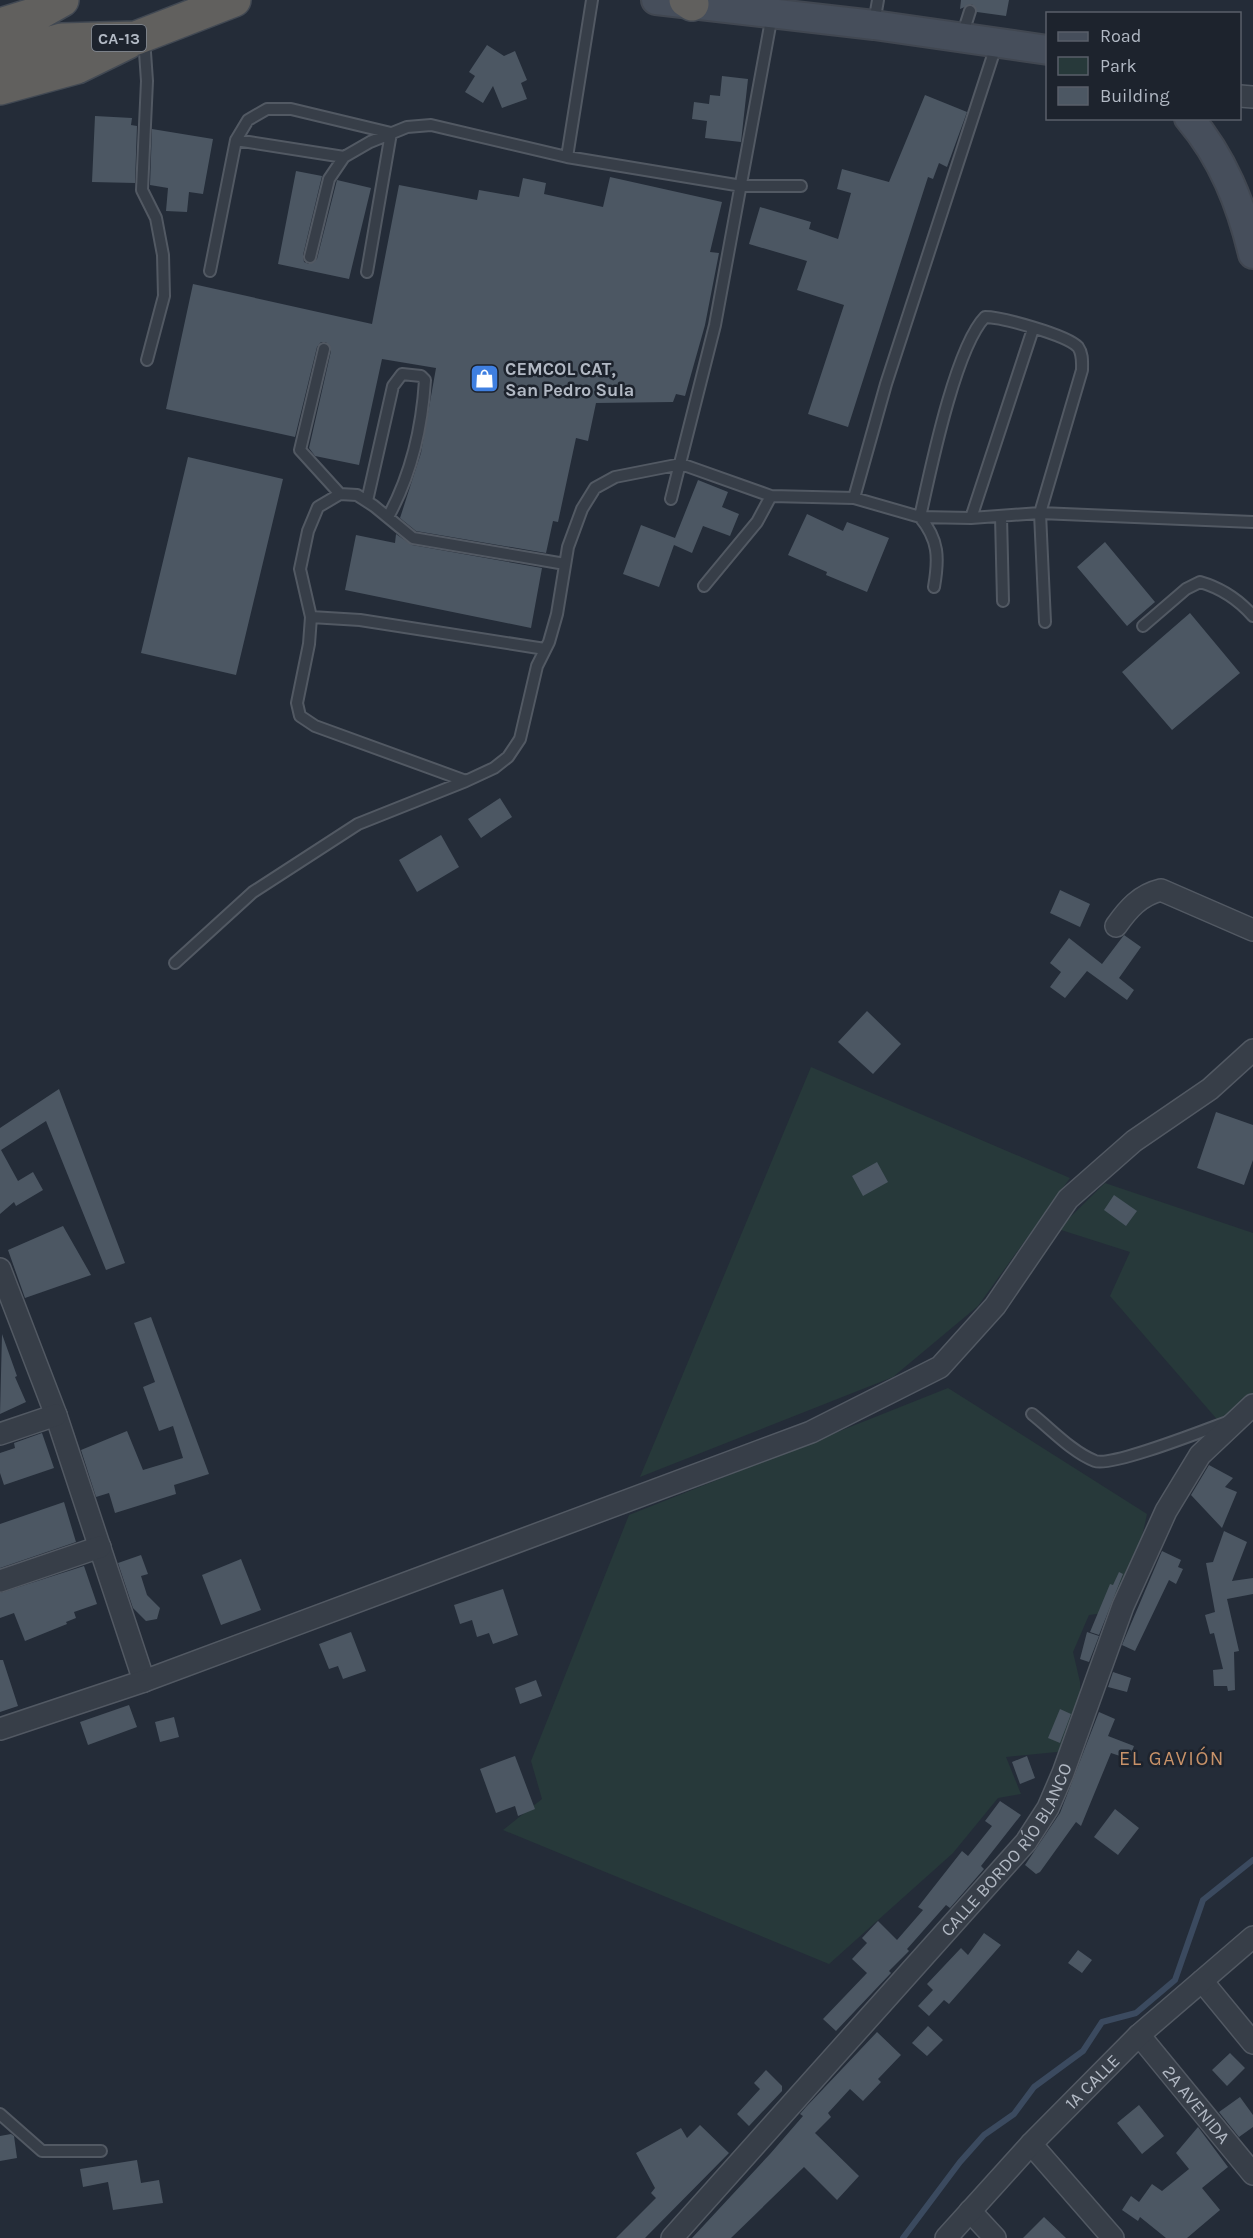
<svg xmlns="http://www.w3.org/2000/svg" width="1253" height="2238" font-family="Karla,sans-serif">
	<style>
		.green { fill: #27393a }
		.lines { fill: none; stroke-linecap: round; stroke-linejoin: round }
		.stream { stroke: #3b4a5f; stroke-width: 6 }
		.building { fill: #4c5763 }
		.service-casing { stroke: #525963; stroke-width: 14 }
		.minor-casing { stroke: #525963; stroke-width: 24 }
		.secondary-casing { stroke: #414751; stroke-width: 32 }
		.trunk-casing { stroke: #424953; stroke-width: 36 }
		.service { stroke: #373e48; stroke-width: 10 }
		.minor { stroke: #373e48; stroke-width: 21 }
		.secondary { stroke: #464e5b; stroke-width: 28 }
		.trunk { stroke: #61605e; stroke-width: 33 }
		.labels { text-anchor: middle; stroke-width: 5; stroke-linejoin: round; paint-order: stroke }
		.shield { fill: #1d232d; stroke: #858c97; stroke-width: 1.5 }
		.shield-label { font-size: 16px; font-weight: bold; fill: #b2b9c4 }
		.poi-label { font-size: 18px; font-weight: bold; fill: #b2b9c4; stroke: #1d232d; text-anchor: start }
		.street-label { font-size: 18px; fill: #b2b9c4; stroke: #1d232d }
		.neighbourhood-label { font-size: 20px; letter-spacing: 1.5px; fill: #c89269; stroke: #1d232d }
	</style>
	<rect width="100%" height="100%" fill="#242c38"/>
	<path class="green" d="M811,1067L1070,1178L978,1306L893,1377L640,1477Z
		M1105,1183L1253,1233V1394L1221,1424L1110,1296L1130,1252L1058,1229Z
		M948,1388L1147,1514L1136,1564L1118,1611L1089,1615L1073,1652L1080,1682V1713L1067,1751L1006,1757L1021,1794L998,1798L953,1853L829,1964L503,1830L542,1799L531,1761L629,1515Z"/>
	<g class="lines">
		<path class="stream" d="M903,2238L960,2162L984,2135L1014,2114L1034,2087L1083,2051L1102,2022L1136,2013L1175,1980L1203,1900L1253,1860"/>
	</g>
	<path class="building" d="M961,0H1009L1006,16L977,12L972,4L960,9Z
		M487,45L504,56L515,51L527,80L521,83L527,99L502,108L493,86L483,103L465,92L475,76L469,72Z
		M722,76L748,79L741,142L705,138L707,121L692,119L694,102L709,104L710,95L720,96Z
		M925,95L967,112L947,167L939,163L933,179L928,177L848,427L808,414L844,305L797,290L807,261L749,244L760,207L811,222L809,229L838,239L851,193L837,189L842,169L889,182Z
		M95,116L132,118L131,125L137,126L135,183L92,182Z
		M152,129L213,139L203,194L189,192L187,212L166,211L168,188L150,185Z
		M296,171L322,176L303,255L304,262L309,264L317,259L337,180L371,188L349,279L278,264Z
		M610,177L722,202L710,252L719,253L705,325L685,396L676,394L673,402L596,403L588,441L576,438L558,522L553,521L546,553L416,531L400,518L421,453L436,368L382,359L359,465L315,456L309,448L331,351L326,342H321L317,347L295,437L166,409L193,284L372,324L399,185L477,200L479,190L519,197L523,178L546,183L544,194L603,207Z
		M188,457L283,479L236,675L141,653Z
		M698,480L728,492L722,507L739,514L730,536L703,526L692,553L674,545L659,587L623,574L641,525L675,538Z
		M807,514L843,531L847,522L889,538L867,592L826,575L827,572L788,555Z
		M396,534L412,545L542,568L531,628L345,590L356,535L395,543Z
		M1105,542L1155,602L1127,626L1077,567Z
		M1190,613L1240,673L1172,730L1122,672Z
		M500,798L512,817L481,838L468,819Z
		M441,835L459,867L417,892L399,860Z
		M1060,890L1090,904L1080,927L1050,913Z
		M1124,935L1141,947L1119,978L1134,990L1127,1000L1087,971L1065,998L1050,987L1061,972L1050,963L1069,938L1102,964Z
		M867,1011L901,1044L873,1074L838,1042Z
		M59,1089L125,1263L106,1270L46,1121L1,1150L18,1181L33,1172L43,1190L16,1206L14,1202L0,1214V1128Z
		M1216,1112L1253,1125V1160L1244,1185L1197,1168Z
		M877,1162L888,1182L863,1196L852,1176Z
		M1114,1195L1137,1211L1126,1226L1104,1210Z
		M63,1226L91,1275L25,1298L8,1250Z
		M151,1317L209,1474L174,1485L176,1494L115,1513L109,1493L96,1497L81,1450L127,1431L143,1470L183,1458L173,1426L159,1431L143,1387L155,1382L134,1323Z
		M2,1334L17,1376L15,1377L26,1402L0,1414Z
		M42,1433L54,1468L4,1485L0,1473V1453L15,1448L14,1443Z
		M1209,1465L1233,1478L1225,1487L1237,1492L1222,1528L1191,1495Z
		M64,1502L76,1542L0,1568V1524Z
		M1224,1531L1247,1542L1232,1581L1253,1578V1594L1227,1599L1239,1651L1234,1652L1235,1690L1228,1691L1227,1686H1214L1213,1670L1223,1669L1214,1633L1210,1634L1205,1615L1215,1612L1206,1563L1213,1562Z
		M1162,1551L1181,1560L1178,1567L1183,1569L1176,1584L1169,1580L1135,1651L1122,1645Z
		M141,1555L148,1574L141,1576L147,1595L160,1608L157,1619L146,1621L133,1608L118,1563Z
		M241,1559L261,1610L221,1625L202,1575Z
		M84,1566L97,1604L74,1612L76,1618L66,1622L67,1624L25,1641L14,1613L0,1618V1593Z
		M1119,1572L1123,1574L1099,1635L1090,1632L1110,1584L1113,1585Z
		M503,1589L518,1635L493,1644L489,1633L477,1637L472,1620L460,1624L454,1605Z
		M351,1632L366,1671L343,1679L338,1666L329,1669L319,1644Z
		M1087,1632L1099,1636L1089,1662L1080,1659Z
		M0,1660H3L18,1706L0,1712Z
		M1113,1672L1131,1678L1127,1692L1108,1687Z
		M536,1680L542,1696L520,1704L515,1688Z
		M129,1705L137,1727L88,1745L80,1722Z
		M1060,1709L1071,1714L1060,1743L1048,1738Z
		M1099,1712L1115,1719L1108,1736L1134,1746L1129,1759L1111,1753L1081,1826L1076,1822L1040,1872L1036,1874L1025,1865L1060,1813Z
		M174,1717L179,1737L160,1742L155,1722Z
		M515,1756L535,1809L518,1816L515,1806L496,1813L480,1769Z
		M1027,1756L1035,1778L1020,1784L1012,1762Z
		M1000,1801L1021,1815L981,1866L984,1869L950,1908L946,1905L907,1949L909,1951L889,1971L891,1973L836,2031L823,2019L867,1973L852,1959L867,1943L862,1938L878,1921L897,1940L923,1910L918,1907L962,1851L968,1856L992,1826L985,1821Z
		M1115,1809L1139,1828L1118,1855L1094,1837Z
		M984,1933L1001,1945L949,2004L944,2000L929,2016L918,2006L933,1990L927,1984L961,1948L968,1955Z
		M1078,1950L1092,1960L1082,1973L1068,1963Z
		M928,2026L943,2040L927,2056L912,2043Z
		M877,2032L901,2055L878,2079L881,2082L863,2101L850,2089L828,2113L831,2117L815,2133L859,2176L837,2200L804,2167L731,2238H692L770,2154L803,2116L800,2114L806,2107Z
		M1230,2053L1245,2068L1227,2086L1212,2070Z
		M766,2070L782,2086V2091L749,2126L737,2114L760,2089L754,2083Z
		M1240,2097L1253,2115V2127L1239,2137L1219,2112Z
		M1139,2105L1164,2136L1142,2154L1117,2123Z
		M700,2125L729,2153L645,2238H616L656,2198L651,2193L655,2188L636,2153L681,2128L687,2138Z
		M1198,2127L1228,2167L1202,2188L1220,2210L1187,2238H1166L1140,2217L1138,2221L1122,2210L1131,2196L1139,2202L1152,2184L1162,2191L1189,2169L1176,2153Z
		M11,2134L14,2136L17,2158L0,2161V2136Z
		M137,2160L141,2183L159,2180L163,2203L113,2210L108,2182L83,2187L80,2169Z
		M1044,2217L1066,2238H1023Z"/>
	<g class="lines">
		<defs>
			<path id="service" d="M874,23L878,0
				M962,36L970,11
				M144,38L147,81L142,190L156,218L163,255L164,296L147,360
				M236,140L344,157
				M567,157L592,0
				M310,257L329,179L344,157L370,142L407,127L431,125L567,157L742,186H801
				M210,271L236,140L248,120L267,109H291L391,133L367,272
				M324,349L300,450L340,494
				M854,498L886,384L997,43
				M671,499L715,325L772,15
				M367,501L393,386L402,374L421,376L425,380C422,429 411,475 388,517
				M1001,516L1003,601
				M971,518L1033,329
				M704,586L757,522L771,496
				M934,587C939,558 939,540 920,517C930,472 955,348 985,317C1001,317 1067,335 1078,347C1083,354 1082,362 1082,370L1040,513L1045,622
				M311,617L360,620L545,649
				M1143,626L1186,589L1200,582C1221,588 1238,599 1253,616
				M466,781L315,726L300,716L297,703L309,644L311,617L300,569L308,531L318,507L340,494L357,495L374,506L413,538L565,564
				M175,963L253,892L358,824L466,781L494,768L508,757L520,739L537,666L549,642L557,614L568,547L582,509L595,488L615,477L681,464L771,496L854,498L920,517L971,518L1040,513L1253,522
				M1032,1414C1051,1429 1072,1452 1095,1461C1112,1467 1205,1430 1227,1422
				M0,2114L42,2151H101"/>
			<g id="minor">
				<path d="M1240,96L1253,97"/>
				<path d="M1116,926C1128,909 1140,895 1161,890L1253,930"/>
				<path d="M0,1269L56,1415L144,1681"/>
				<path d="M0,1434L56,1415"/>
				<path d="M0,1581L100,1547"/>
				<path d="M0,1729L144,1681L811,1432L940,1367L995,1306L1068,1199L1134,1141L1210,1089L1253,1050"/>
				<path d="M1202,1981L1253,2043"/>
				<path id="s1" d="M1139,2035L1253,2174"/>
				<path d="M1031,2144L1113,2238"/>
				<path d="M970,2211L995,2238"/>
				<path id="s2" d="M672,2238L1026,1842L1048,1808L1063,1773L1123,1606L1166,1511L1200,1455L1253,1405"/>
				<path id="s3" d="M946,2238L1031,2144L1139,2035L1253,1937"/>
			</g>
			<path id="secondary" d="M656,0L874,25L1048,50
				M1189,118C1223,158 1241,204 1253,254"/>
			<path id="trunk" d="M686,0L692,4
				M0,25L39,13L62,0
				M0,57L62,40L136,38L234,0
				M0,88L77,67L128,42"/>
		</defs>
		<use href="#service" class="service-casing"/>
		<use href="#minor" class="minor-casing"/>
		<use href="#secondary" class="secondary-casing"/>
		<use href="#trunk" class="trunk-casing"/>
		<use href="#service" class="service"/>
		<use href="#minor" class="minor"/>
		<use href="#secondary" class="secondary"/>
		<use href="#trunk" class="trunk"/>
	</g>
	<defs>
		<symbol id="shop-square" viewBox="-11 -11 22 22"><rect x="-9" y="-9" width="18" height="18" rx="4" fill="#3f7fe0" stroke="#1d232d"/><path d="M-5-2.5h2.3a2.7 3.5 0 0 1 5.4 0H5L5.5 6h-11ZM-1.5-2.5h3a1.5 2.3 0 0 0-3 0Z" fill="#fff"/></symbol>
	</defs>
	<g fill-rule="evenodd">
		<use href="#shop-square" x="468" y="362" width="33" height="33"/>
	</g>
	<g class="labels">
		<rect class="shield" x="92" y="25" width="54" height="26" rx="4.5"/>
		<g class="shield-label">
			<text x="119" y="44">CA-13</text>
		</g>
		<g class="poi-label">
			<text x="505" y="375">CEMCOL CAT,<tspan x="505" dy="21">San Pedro Sula</tspan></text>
		</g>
		<g class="street-label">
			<text dy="6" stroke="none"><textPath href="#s2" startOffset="514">CALLE BORDO RÍO BLANCO</textPath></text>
			<text dy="6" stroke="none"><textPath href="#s3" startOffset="214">1A CALLE</textPath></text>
			<text dy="6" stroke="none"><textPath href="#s1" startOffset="90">2A AVENIDA</textPath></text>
		</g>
		<g class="neighbourhood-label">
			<text x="1172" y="1765">EL GAVIÓN</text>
		</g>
	</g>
	<rect x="1046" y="12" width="195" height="108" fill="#1d232d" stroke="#595f69" stroke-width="1.5"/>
	<rect x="1058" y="32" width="30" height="9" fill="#464e5b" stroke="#595f69" stroke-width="1.5"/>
	<text x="1100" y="42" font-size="18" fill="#b2b9c4">Road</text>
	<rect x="1058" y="57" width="30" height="18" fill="#27393a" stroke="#595f69" stroke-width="1.5"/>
	<text x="1100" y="72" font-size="18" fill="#b2b9c4">Park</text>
	<rect x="1058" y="87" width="30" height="18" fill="#4c5763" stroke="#595f69" stroke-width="1.5"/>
	<text x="1100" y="102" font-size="18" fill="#b2b9c4">Building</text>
</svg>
